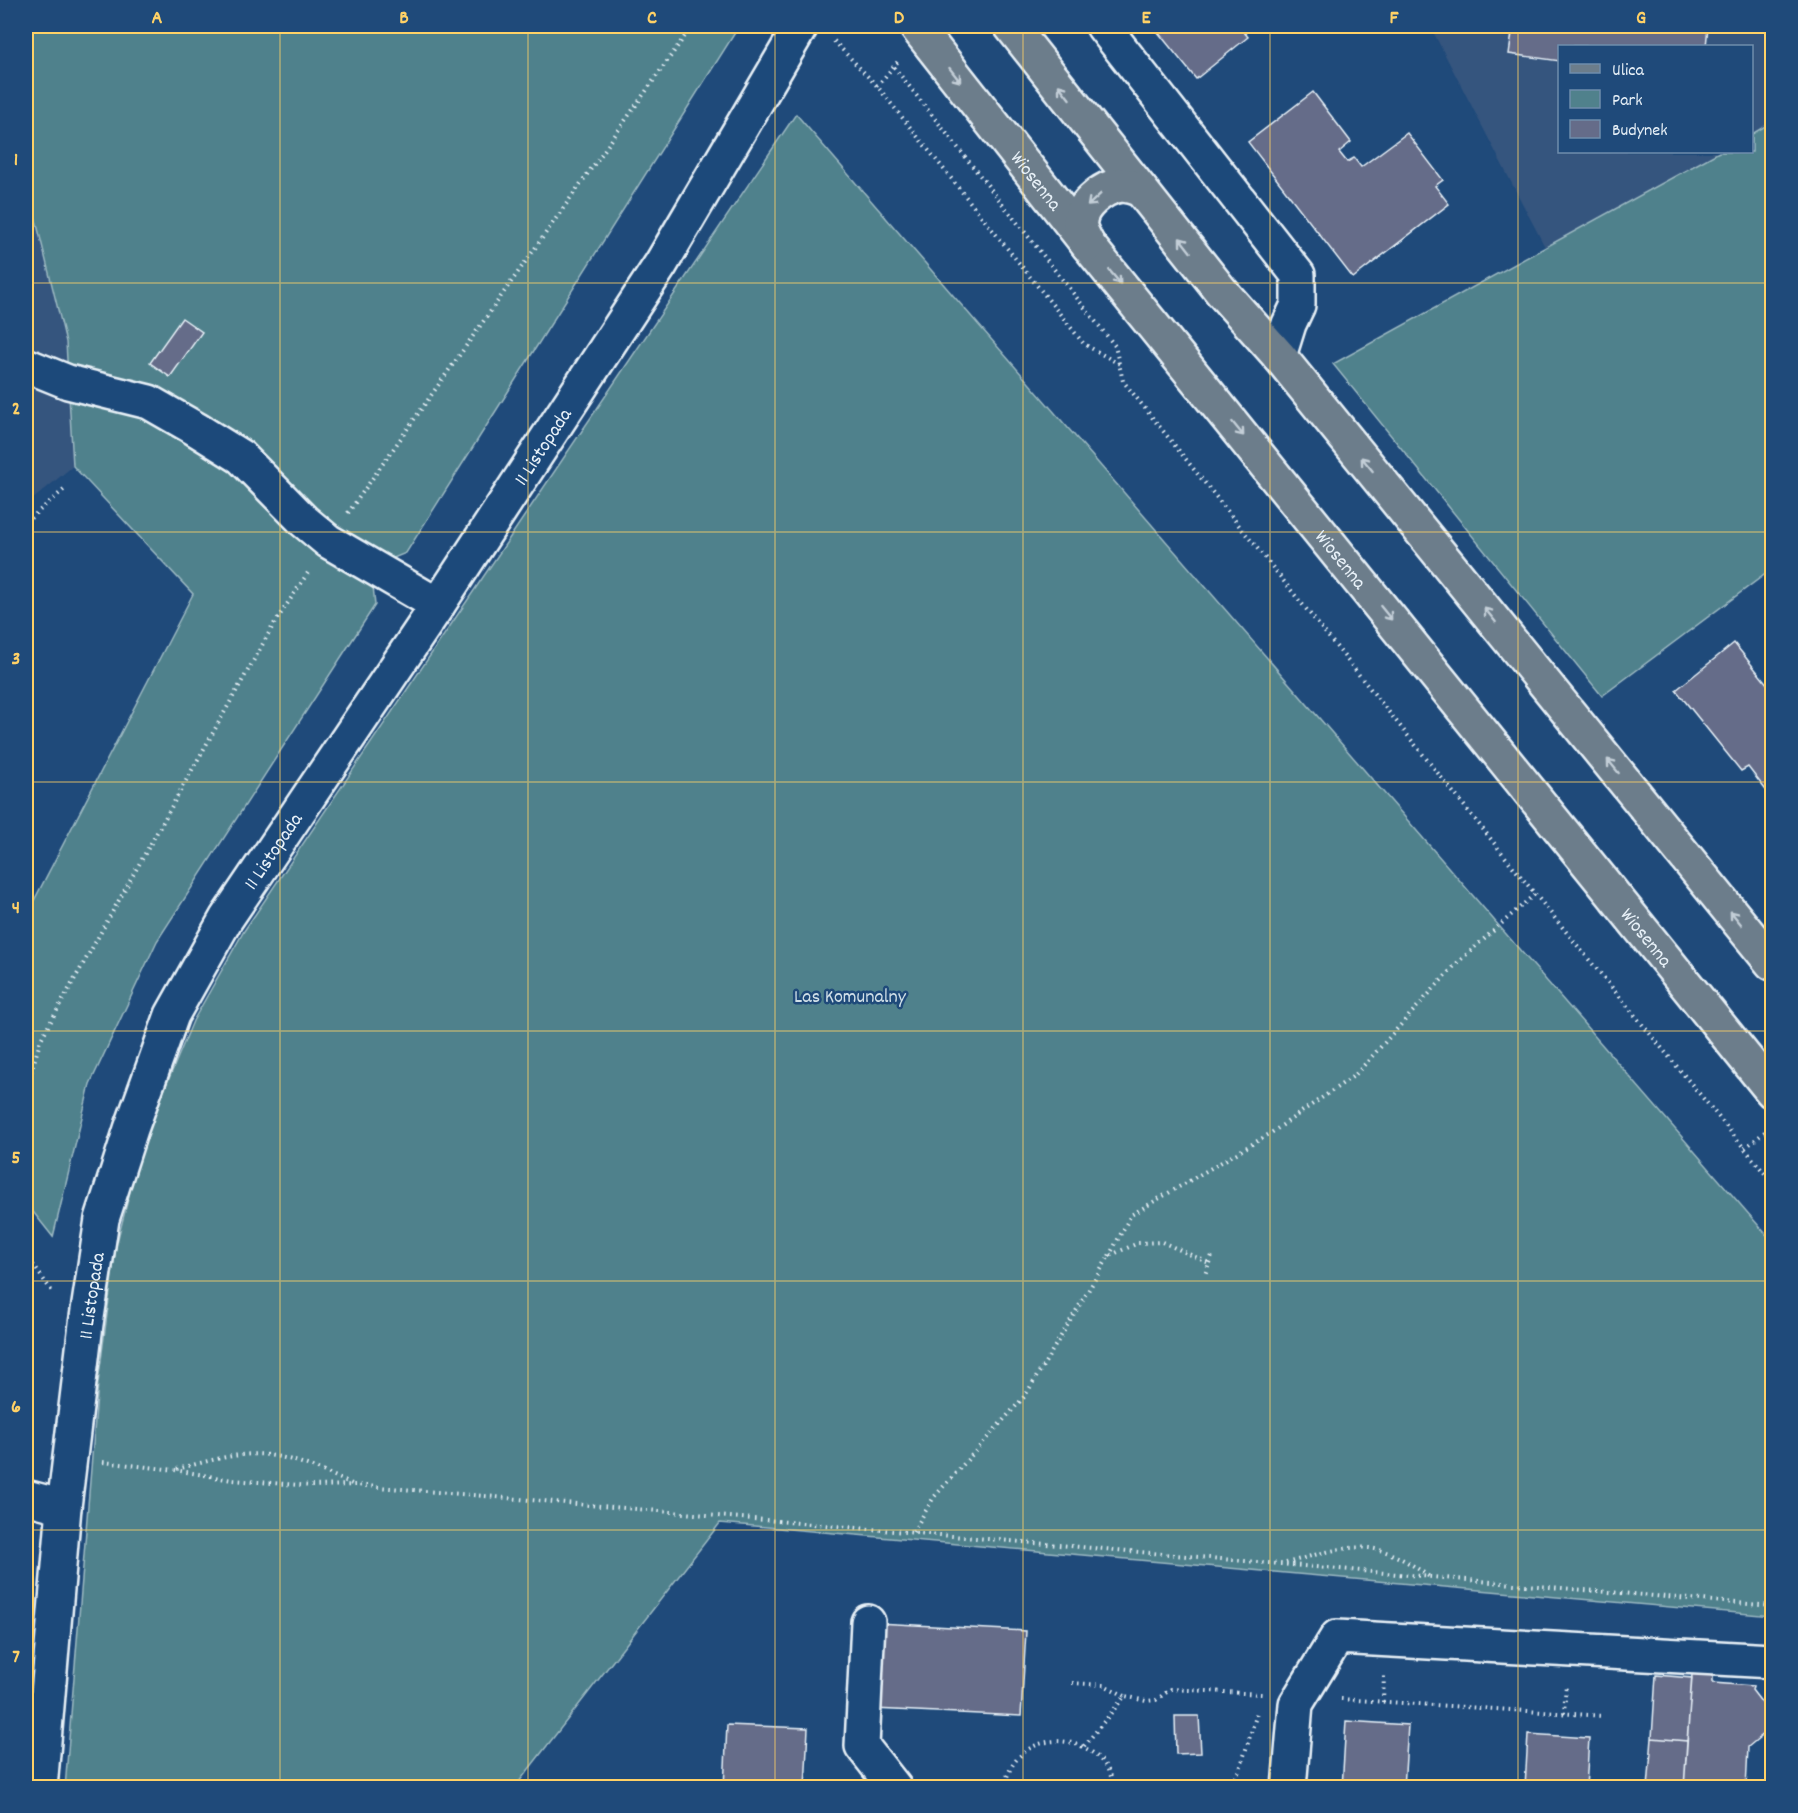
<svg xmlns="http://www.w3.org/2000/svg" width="1798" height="1813" font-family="Dekko,sans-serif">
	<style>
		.built { fill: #34547e }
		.green { fill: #50818c; stroke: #9cb9c2; stroke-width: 1.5 }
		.building { fill: #656c89; stroke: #e8f1f8; stroke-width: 1.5 }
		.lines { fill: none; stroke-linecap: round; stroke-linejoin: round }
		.minor-casing { stroke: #e8f1f8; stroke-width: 38 }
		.major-casing { stroke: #e8f1f8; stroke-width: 38 }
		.path { stroke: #e8f1f8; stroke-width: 4; stroke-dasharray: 1.5 4.5; stroke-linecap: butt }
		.minor { stroke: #1f4a7a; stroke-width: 33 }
		.major { stroke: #6c7d8b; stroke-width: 33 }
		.oneway { stroke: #c3ced7 }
		.grid { fill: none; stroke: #ffd166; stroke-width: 1.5; stroke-opacity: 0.55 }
		.labels { text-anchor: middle; stroke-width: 5; stroke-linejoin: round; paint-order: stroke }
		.street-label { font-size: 20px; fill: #e8f1f8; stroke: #1f4a7a }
		.park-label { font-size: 20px; fill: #d1e0e8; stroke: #1f4a7a }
		.neatline { fill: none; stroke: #ffd166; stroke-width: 2 }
		.grid-label { font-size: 20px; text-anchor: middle; font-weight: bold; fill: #ffd166 }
	</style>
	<rect width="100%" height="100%" fill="#1f4a7a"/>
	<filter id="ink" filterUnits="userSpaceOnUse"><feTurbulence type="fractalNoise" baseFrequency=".0167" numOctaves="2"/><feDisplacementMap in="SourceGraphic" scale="12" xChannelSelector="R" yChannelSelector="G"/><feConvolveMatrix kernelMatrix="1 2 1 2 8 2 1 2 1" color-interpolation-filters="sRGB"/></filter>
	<g filter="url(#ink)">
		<path class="built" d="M1430,26H1772V122L1752,134V46H1560V152H1719L1545,247Z
			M26,189L33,208L66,342L73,466L26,505Z"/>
		<path class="green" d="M26,26H737L738,28L406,553L371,567L375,605L157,941L90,1084L53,1237L26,1203V916L193,594L73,466L66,342L33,208L26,189Z
			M796,114L1772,1241V1616L720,1523L515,1787L65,1788L98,1383L116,1246L143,1141L193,1021L244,931Z
			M1772,122V569L1602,696L1333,364L1719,152H1752V134Z"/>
		<path class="building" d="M1153,26H1251L1244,32L1248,37L1196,79Z
			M1513,26H1717V27H1708L1706,46H1560V61L1509,54Z
			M1313,92L1351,142L1339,152L1347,162L1354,158L1361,167L1407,133L1443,180L1435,186L1449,204L1353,278L1248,142Z
			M182,318L202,332L170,377L150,363Z
			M1734,643L1772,690V699L1770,701L1772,704V798L1748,767L1741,771L1676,690Z
			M878,1623L1026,1631L1021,1716L874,1709Z
			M1692,1674L1713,1675V1683L1753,1686L1752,1690L1772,1716V1727L1748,1747L1746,1788H1684Z
			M1656,1675L1692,1678L1687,1741L1652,1738Z
			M1175,1716H1199L1201,1753L1176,1754Z
			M1346,1721L1408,1725L1404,1788H1342Z
			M727,1725L808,1728L805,1788H724Z
			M1528,1734L1589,1738L1586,1788H1525Z
			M1652,1738L1687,1741L1684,1788H1648Z"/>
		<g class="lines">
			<defs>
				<g id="minor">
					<path d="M1103,26L1298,275V305L1289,324L1279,356"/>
					<path d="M26,365L68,382L149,402L196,429L241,457L304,521L328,541L438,605"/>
					<path d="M26,1497L64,1507"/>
					<path d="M868,1622L862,1746L895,1788"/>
					<path id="s1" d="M40,1788L64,1507L86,1324L102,1219L131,1129L172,1015L226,919L438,605L661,264L801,26"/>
					<path d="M1289,1788L1296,1704L1337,1637L1772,1661"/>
				</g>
				<g id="major">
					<path id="s2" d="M916,26L1088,245L1772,1091"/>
					<path d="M1011,26L1221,291L1279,356L1772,963"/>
					<path d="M1088,245C1085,239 1081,232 1080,227C1077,207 1103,187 1121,185C1127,185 1135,188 1140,189"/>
				</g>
			</defs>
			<use href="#minor" class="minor-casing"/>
			<use href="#major" class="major-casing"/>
			<path class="path" d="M834,41L877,86L1084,344L1119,364
				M894,67L1115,346L1123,381L1535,894L1772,1182
				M877,86L900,59
				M348,513L692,26
				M26,522L66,488
				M26,1089L41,1039L274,624L309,571
				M1745,1148L1772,1126
				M26,1255L54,1294
				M1109,1256L1131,1215L1271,1133L1355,1075L1458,962L1535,894
				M1209,1263L1213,1253
				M26,1448L36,1443
				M103,1462L175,1470L232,1480L312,1486L355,1485L1772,1606
				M177,1469C205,1462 239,1451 268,1455C298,1459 325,1472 352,1484
				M913,1532L934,1497L1025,1396L1109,1256L1138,1243L1162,1242L1209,1263L1205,1275
				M1286,1563C1317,1555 1354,1540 1386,1552C1403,1558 1417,1568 1431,1578
				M1072,1683L1104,1685L1125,1696
				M1341,1699L1604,1716
				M1383,1702L1384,1676
				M1564,1713L1566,1684
				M1084,1746L1125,1696L1146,1701L1156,1700L1171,1689L1262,1694
				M1004,1788C1007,1775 1011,1764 1021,1755C1052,1726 1108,1745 1114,1788
				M1229,1788L1240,1769L1257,1713"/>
			<use href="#minor" class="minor"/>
			<use href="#major" class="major"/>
		</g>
		<defs><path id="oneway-shaft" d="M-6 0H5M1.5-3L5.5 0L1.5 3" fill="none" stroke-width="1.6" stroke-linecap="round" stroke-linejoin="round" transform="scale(1.5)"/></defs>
		<g class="oneway">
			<use href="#oneway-shaft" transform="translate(955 75) rotate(52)"/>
			<use href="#oneway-shaft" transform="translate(1064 92) rotate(-128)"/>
			<use href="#oneway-shaft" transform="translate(1094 200) rotate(137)"/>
			<use href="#oneway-shaft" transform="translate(1185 245) rotate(-128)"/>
			<use href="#oneway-shaft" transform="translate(1115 277) rotate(50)"/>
			<use href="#oneway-shaft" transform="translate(1238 429) rotate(51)"/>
			<use href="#oneway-shaft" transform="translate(1367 464) rotate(-129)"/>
			<use href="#oneway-shaft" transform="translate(1386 613) rotate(51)"/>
			<use href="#oneway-shaft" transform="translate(1490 615) rotate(-129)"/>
			<use href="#oneway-shaft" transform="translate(1613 766) rotate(-129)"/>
			<use href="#oneway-shaft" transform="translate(1736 918) rotate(-129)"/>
		</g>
	</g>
	<path class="grid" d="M280,26V1788M528,26V1788M775,26V1788M1023,26V1788M1270,26V1788M1518,26V1788M26,283H1772M26,532H1772M26,782H1772M26,1031H1772M26,1281H1772M26,1530H1772"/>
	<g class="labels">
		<g class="street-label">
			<text dy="7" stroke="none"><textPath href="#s2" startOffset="196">Wiosenna</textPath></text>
			<text dy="7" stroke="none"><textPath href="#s1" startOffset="1467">11 Listopada</textPath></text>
			<text dy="7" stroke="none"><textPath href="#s2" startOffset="682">Wiosenna</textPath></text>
			<text dy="7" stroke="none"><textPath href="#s1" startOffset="981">11 Listopada</textPath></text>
			<text dy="7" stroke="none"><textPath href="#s2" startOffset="1168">Wiosenna</textPath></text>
			<text dy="7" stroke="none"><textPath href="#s1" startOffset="495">11 Listopada</textPath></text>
		</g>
		<g class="park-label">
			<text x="850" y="1002">Las Komunalny</text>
		</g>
	</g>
	<rect width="1798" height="1813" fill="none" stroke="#1f4a7a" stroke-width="66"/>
	<rect x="1558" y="45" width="195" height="108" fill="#1f4a7a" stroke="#6f8dac" stroke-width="1.5"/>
	<rect x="1570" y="64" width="30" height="9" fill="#6c7d8b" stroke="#6f8dac" stroke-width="1.5"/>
	<text x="1612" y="75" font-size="18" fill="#e8f1f8">Ulica</text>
	<rect x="1570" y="90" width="30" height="18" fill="#50818c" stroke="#6f8dac" stroke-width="1.5"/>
	<text x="1612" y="105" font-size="18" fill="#e8f1f8">Park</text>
	<rect x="1570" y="120" width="30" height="18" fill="#656c89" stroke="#6f8dac" stroke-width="1.5"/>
	<text x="1612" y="135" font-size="18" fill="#e8f1f8">Budynek</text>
	<rect x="33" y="33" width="1732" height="1747" class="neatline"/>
	<g class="grid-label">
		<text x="157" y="23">A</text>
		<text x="404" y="23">B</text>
		<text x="652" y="23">C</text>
		<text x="899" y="23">D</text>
		<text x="1146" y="23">E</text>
		<text x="1394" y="23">F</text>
		<text x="1641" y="23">G</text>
		<text x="16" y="165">1</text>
		<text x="16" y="414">2</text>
		<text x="16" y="664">3</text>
		<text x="16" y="913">4</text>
		<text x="16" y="1163">5</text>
		<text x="16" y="1412">6</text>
		<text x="16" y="1662">7</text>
	</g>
</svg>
